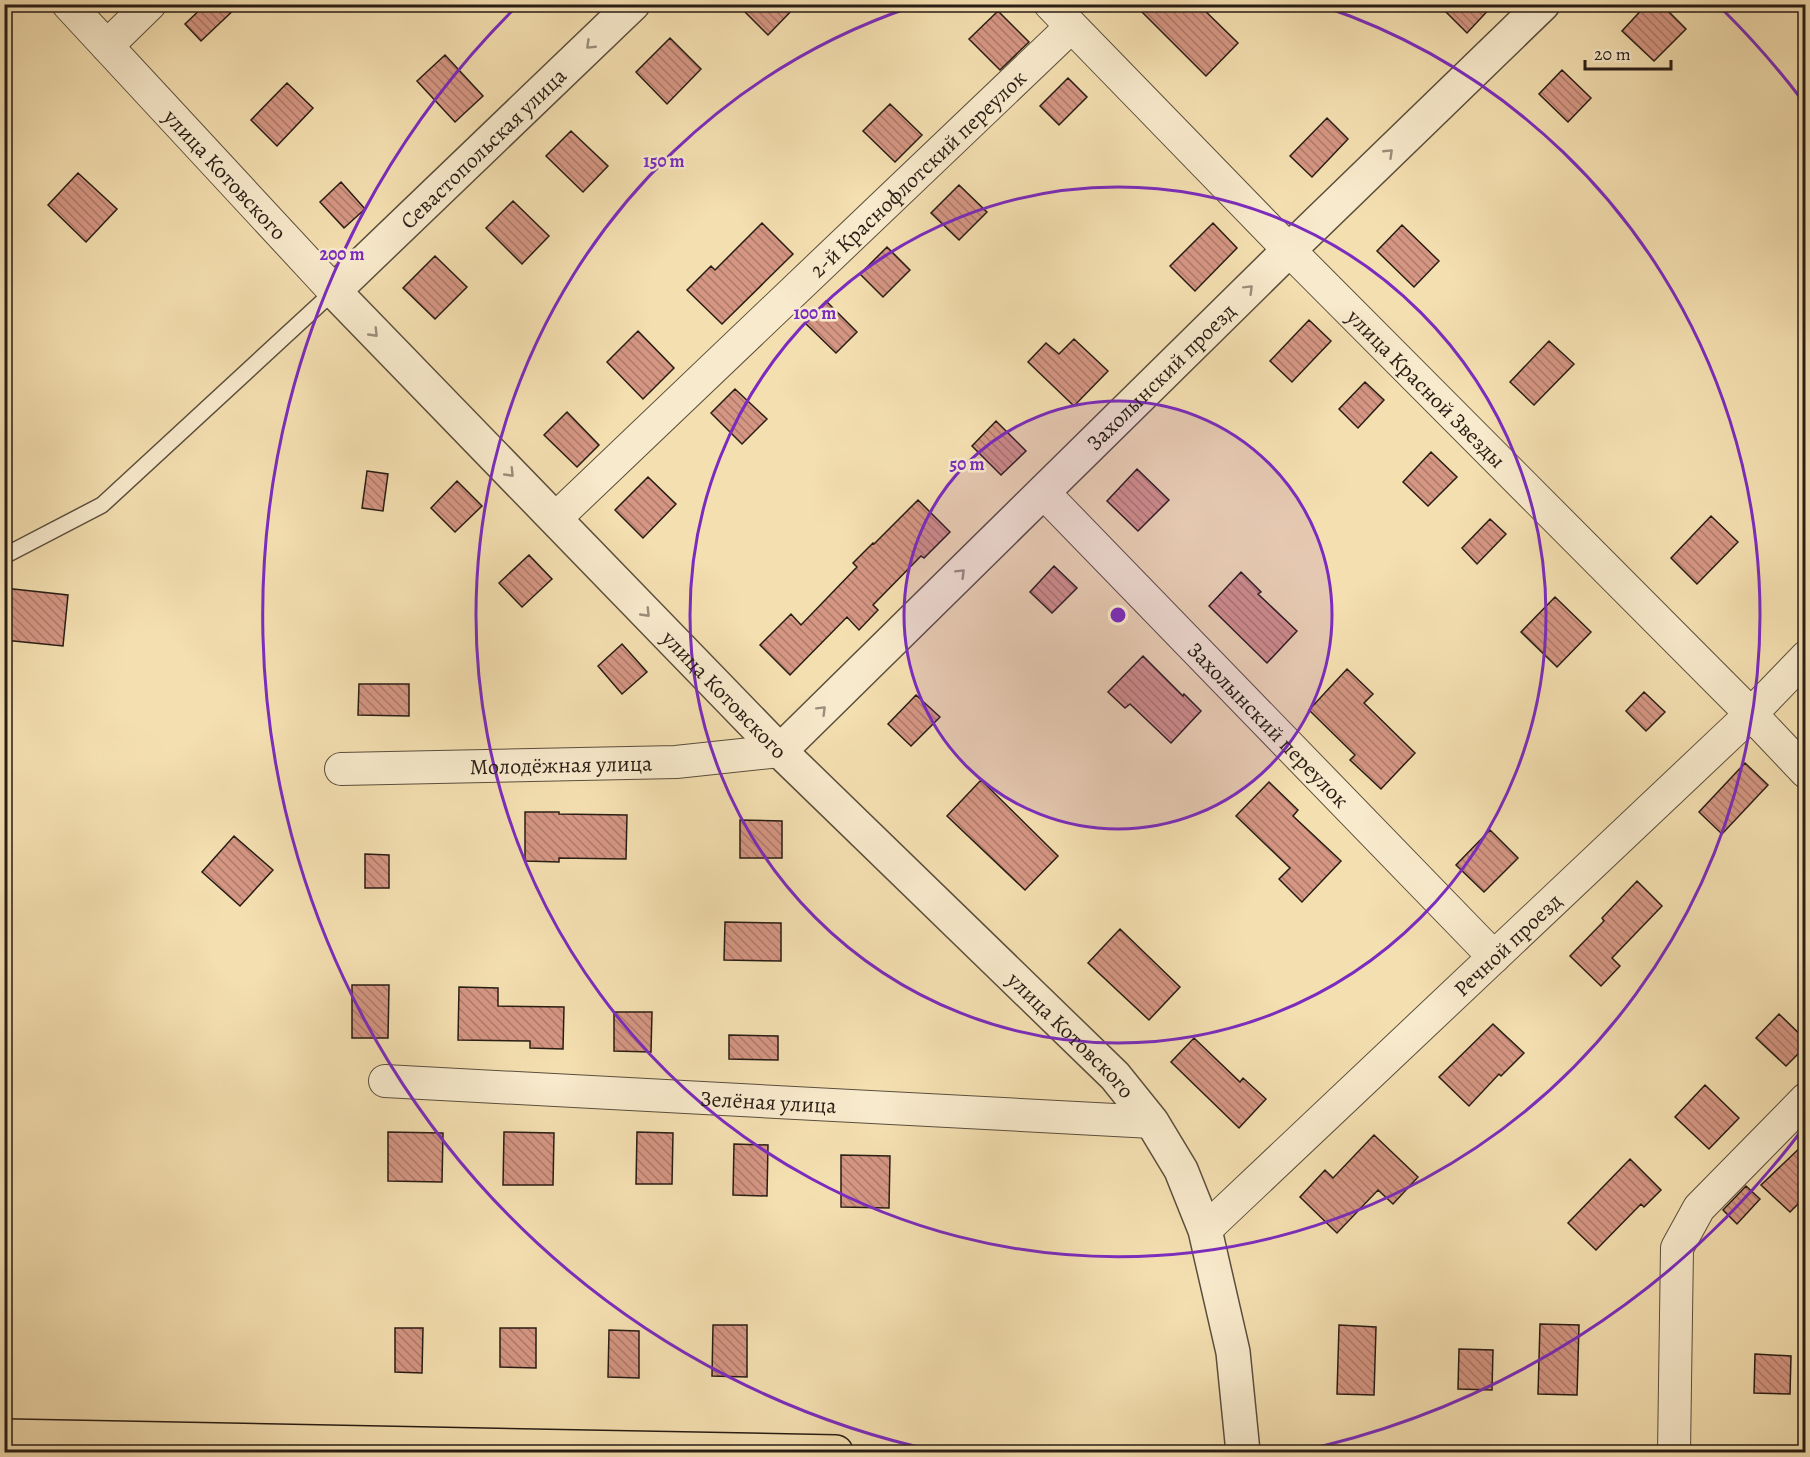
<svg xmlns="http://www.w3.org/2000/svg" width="1810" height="1457" font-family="Alegreya,serif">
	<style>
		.building { fill: url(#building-back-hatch); stroke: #281d15; stroke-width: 1.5 }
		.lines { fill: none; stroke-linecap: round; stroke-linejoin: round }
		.service-casing { stroke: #5b4e3c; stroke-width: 18 }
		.minor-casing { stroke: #5b4e3c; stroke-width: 34 }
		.tertiary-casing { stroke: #5b4e3c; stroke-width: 36 }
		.primary-casing { stroke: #281d15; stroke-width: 36 }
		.service { stroke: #f8eacc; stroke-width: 15 }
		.minor { stroke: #f8eacc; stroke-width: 32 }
		.tertiary { stroke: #f8eacc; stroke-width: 33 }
		.primary { stroke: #f4dfb0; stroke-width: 33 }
		.oneway { stroke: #9a8e7a }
		.ring { fill: none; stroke: #7b2cbf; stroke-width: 3 }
		.labels { text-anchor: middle; stroke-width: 5; stroke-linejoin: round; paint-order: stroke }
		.street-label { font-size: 22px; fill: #281d15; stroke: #f8eacc }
		.centre { fill: #7b2cbf; stroke: #f8eacc; stroke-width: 3 }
		.ring-label { font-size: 18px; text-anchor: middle; font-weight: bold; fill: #7b2cbf; stroke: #f8eacc; stroke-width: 5; stroke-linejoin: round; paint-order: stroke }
	</style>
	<defs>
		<pattern id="building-back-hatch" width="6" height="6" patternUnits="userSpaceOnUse" patternTransform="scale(1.5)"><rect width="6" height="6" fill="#d59683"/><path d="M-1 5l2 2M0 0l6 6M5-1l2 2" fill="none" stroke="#ad7a6a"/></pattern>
	</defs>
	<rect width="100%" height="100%" fill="#f4dfb0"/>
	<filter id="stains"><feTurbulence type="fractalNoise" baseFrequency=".00333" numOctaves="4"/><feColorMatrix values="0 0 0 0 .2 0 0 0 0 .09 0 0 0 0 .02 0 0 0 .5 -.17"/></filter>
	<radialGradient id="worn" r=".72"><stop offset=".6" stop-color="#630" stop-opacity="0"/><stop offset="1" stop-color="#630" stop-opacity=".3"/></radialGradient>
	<path class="building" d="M206,4H240L201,41L185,24Z
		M737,4H798L768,35Z
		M1134,4H1198L1238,43L1206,76Z
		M1438,4H1494L1467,33Z
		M1647,4H1661L1686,29L1654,61L1622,31Z
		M998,11L1029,42L1000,70L969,39Z
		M670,38L701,69L667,104L636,72Z
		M445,55L483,96L455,122L417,81Z
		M1562,70L1591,98L1568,122L1539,94Z
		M1068,78L1087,97L1059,125L1040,106Z
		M287,83L313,108L277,146L251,120Z
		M890,104L922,135L895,162L863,131Z
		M1327,118L1348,139L1312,177L1290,156Z
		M571,131L608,166L583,192L546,156Z
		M78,173L117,209L86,242L48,205Z
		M341,182L365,209L344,228L320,202Z
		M959,185L987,212L959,240L931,213Z
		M513,201L549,236L522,264L486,228Z
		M762,223L793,254L722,324L687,290L711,266L715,270Z
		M1213,223L1237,248L1195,291L1170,266Z
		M1402,225L1439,261L1414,287L1377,251Z
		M887,247L910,270L883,297L860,274Z
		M435,256L467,287L435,319L403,288Z
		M826,301L857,332L836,353L805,323Z
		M1309,320L1331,341L1292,382L1270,361Z
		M638,331L674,368L643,399L607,362Z
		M1074,339L1108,371L1074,406L1028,362L1046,343L1059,354Z
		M1549,341L1574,364L1534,405L1510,382Z
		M1365,382L1384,400L1358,428L1339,409Z
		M735,389L767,419L742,444L711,413Z
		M567,412L599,445L577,467L544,435Z
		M996,421L1026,451L1001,475L972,446Z
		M1431,452L1457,477L1428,506L1403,482Z
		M1137,469L1169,500L1138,531L1107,501Z
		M367,471L388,474L383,511L362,508Z
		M648,477L676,504L643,538L615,510Z
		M457,481L482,506L455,532L431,508Z
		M918,500L950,532L924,558L921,556L873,605L878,610L859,630L847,617L790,675L760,645L791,614L801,625L857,567L853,563L873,543L874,544Z
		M1711,516L1738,542L1697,584L1671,558Z
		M1490,519L1506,534L1477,564L1462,548Z
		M529,555L552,579L522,607L499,583Z
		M1054,566L1077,588L1052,613L1030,592Z
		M1241,572L1261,592L1258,594L1297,631L1267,663L1209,606Z
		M4,588L68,595L63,646L4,640Z
		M1555,597L1591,632L1557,667L1521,632Z
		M622,644L647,672L622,694L598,666Z
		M1143,656L1183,696L1184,694L1201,711L1171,743L1130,704L1125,708L1108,692Z
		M1347,669L1373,694L1364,703L1415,753L1381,789L1350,760L1355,755L1309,710Z
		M359,684H409V716L358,715Z
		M1644,692L1665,712L1646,731L1626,711Z
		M916,695L940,717L911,746L888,724Z
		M1745,763L1768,785L1722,834L1699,812Z
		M981,780L1058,856L1025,890L947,816Z
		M1269,782L1298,810L1293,816L1341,861L1302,902L1279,879L1290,868L1236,816Z
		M525,812H559V814L627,815L626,859L559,858V862L525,861Z
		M740,820L782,821V858H740Z
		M1490,830L1518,858L1484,892L1456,865Z
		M234,836L273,870L240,906L202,872Z
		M365,854L389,855V888H365Z
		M1637,881L1662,906L1612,958L1620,966L1601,986L1570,956L1604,921L1602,918Z
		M725,922L781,923V961L724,960Z
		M1120,929L1180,987L1149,1020L1088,963Z
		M352,985H389L388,1038H352Z
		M459,987L498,988V1006L564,1007L563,1049L530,1048V1041L458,1040Z
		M614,1012H652L651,1052L614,1051Z
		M1779,1014L1806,1040V1046L1786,1066L1756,1038Z
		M1493,1024L1524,1053L1501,1076L1499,1074L1469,1106L1439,1077Z
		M729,1035L778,1036V1060L729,1059Z
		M1194,1038L1240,1082L1243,1078L1266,1099L1239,1128L1171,1062Z
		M1705,1085L1739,1118L1709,1149L1675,1117Z
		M388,1132L443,1133L442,1182L388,1181Z
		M504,1132L554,1133L553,1185H503Z
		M637,1132L673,1133L672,1184H636Z
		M1374,1135L1418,1177L1393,1204L1378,1190L1337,1233L1300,1197L1325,1170L1333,1178Z
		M1806,1142V1196L1790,1212L1761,1185Z
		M734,1144L768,1145L767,1196L733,1195Z
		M841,1155L890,1156L889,1208L841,1207Z
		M1630,1159L1661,1190L1644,1207L1641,1204L1596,1250L1568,1223Z
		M1746,1186L1760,1199L1737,1224L1723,1210Z
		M1540,1324L1579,1325L1577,1395L1538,1394Z
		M713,1325H747V1377L712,1376Z
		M1339,1325L1376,1327L1374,1395L1337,1394Z
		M395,1328H423L422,1373L395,1372Z
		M500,1328H536V1368L500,1367Z
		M609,1330L639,1331V1378L608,1377Z
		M1459,1349L1493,1350L1492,1390L1458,1389Z
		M1755,1354L1791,1356L1790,1394L1754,1393Z"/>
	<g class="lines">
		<defs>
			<path id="service" d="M4,556L102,505L334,291"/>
			<g id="minor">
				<path id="s1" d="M68,4L334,291"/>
				<path id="s2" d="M1050,4L1289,250L1751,714L1806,772"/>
				<path d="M107,46L150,4"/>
				<path id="s3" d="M1043,492L1494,957"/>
				<path id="s4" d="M555,519L1071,27"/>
				<path id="s5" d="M341,769L676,762L780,751"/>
				<path id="s6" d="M385,1081L1152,1122"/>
				<path id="s7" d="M1205,1230L1751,714L1806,657"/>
				<path d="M1674,1452L1677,1248L1699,1208L1806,1099"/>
			</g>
			<g id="tertiary">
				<path id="s8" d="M633,4L334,291L780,751L1115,1076L1152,1122L1181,1170L1205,1230L1233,1352L1243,1452"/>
				<path id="s9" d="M780,751L1289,250L1543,4"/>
			</g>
			<path id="primary" d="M4,1436L836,1452"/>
		</defs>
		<use href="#service" class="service-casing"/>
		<use href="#minor" class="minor-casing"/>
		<use href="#tertiary" class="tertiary-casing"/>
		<use href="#primary" class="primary-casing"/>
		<use href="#service" class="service"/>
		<use href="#minor" class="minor"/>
		<use href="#tertiary" class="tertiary"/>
		<use href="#primary" class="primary"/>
	</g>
	<defs><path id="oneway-chevron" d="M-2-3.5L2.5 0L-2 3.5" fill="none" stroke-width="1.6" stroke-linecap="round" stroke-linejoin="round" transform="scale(1.5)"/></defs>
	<g class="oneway">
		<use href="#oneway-chevron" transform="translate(590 45) rotate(136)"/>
		<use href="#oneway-chevron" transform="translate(1389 153) rotate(-44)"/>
		<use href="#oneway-chevron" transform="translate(1249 289) rotate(-45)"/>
		<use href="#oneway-chevron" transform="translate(374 333) rotate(46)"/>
		<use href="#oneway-chevron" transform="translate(510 473) rotate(46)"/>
		<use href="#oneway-chevron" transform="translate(961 573) rotate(-45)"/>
		<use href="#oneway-chevron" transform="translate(646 613) rotate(46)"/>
		<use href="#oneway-chevron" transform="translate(822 710) rotate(-45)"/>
	</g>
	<circle cx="1118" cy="615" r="214" fill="#7b2cbf" fill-opacity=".12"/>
	<g class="ring">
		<circle cx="1118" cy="615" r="214"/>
		<circle cx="1118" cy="615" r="428"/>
		<path d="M1322 6A642 642 0 1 1 914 6"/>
		<path d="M1802 1130A856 856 0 0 1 1296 1452M940 1452A856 856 0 0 1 513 10M1723 10A856 856 0 0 1 1802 100"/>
	</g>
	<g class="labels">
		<g class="street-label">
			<text transform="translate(483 148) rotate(-44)" y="8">Севастопольская улица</text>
			<text dy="8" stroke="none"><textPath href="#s4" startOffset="501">2-й Краснофлотский переулок</textPath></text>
			<text dy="8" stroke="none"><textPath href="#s1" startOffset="232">улица Котовского</textPath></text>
			<text dy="8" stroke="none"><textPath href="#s9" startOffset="534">Захолынский проезд</textPath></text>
			<text dy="8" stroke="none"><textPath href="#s2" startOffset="538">улица Красной Звезды</textPath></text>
			<text dy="8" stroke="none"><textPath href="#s8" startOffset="976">улица Котовского</textPath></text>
			<text dy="8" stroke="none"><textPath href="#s3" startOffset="324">Захолынский переулок</textPath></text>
			<text dy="8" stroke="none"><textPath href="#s5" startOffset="220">Молодёжная улица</textPath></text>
			<text dy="8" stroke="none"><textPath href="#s7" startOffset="416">Речной проезд</textPath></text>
			<text dy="8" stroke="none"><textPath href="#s8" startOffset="1462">улица Котовского</textPath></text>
			<text dy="8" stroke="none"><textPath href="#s6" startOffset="384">Зелёная улица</textPath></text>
		</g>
	</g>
	<circle cx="1118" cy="615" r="9" class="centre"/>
	<g class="ring-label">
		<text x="664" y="167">150 m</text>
		<text x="342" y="260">200 m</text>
		<text x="815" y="319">100 m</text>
		<text x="967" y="470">50 m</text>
	</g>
	<rect width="1810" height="1457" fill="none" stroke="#f4dfb0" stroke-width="24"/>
	<rect x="6" y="6" width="1798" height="1445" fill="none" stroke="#281d15" stroke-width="3"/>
	<rect x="12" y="12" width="1786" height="1433" fill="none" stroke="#281d15" stroke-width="1.5"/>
	<path d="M1585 60v9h86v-9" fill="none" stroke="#281d15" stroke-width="3"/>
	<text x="1594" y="60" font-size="18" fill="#281d15" stroke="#f8eacc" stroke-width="4.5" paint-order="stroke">20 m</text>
	<rect width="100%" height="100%" filter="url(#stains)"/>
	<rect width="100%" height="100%" fill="url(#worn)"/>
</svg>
